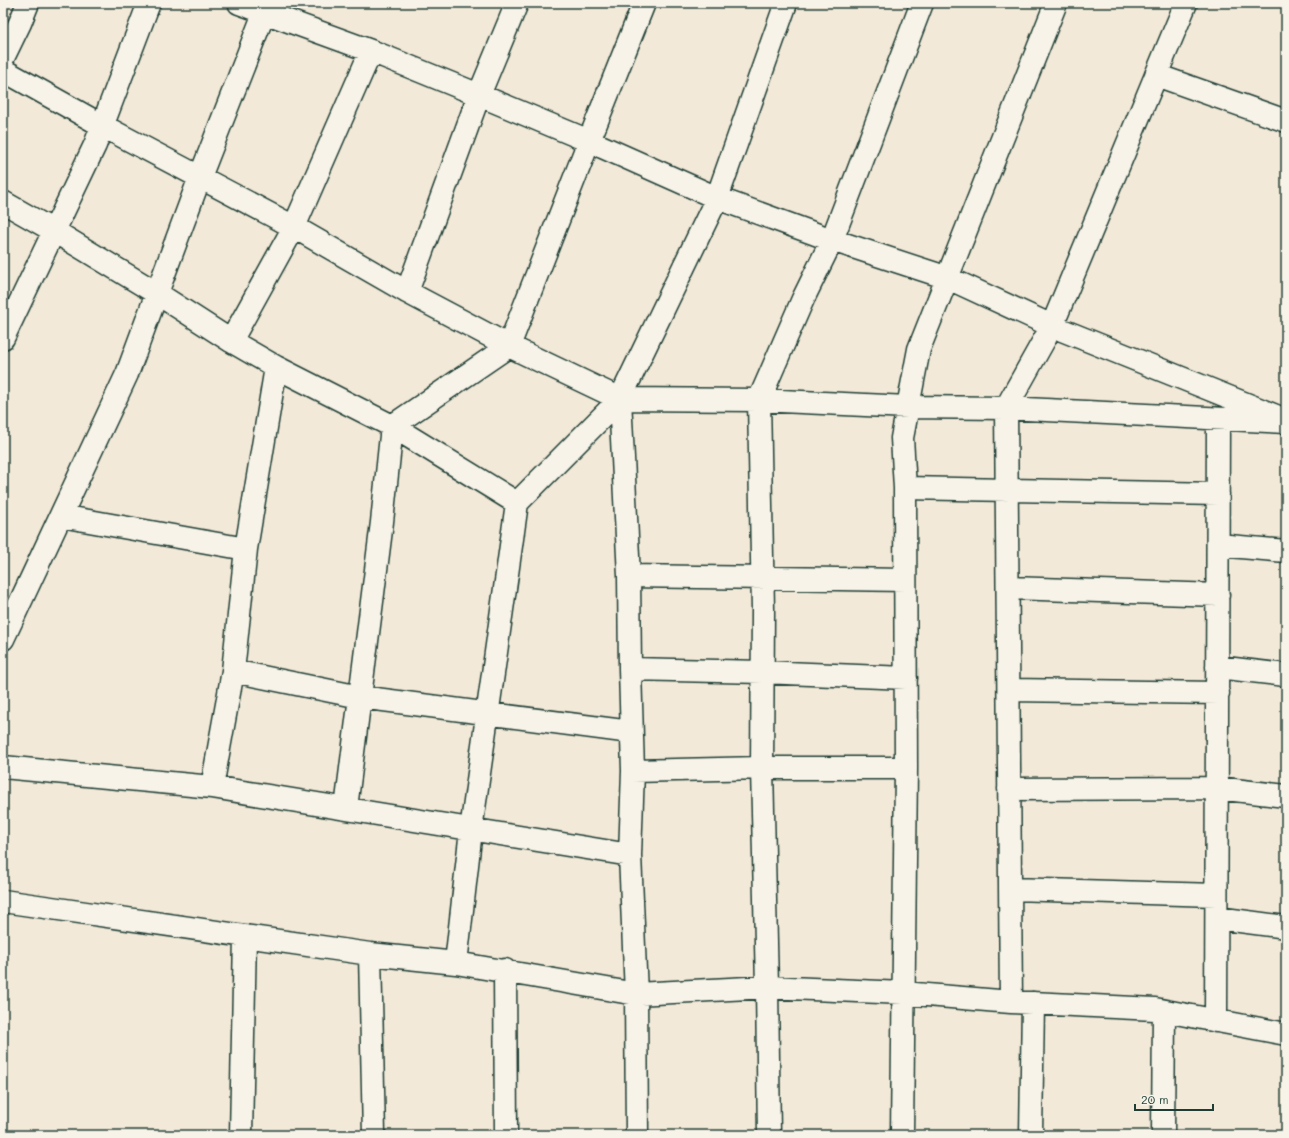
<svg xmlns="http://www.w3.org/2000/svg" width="1289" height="1138" font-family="Mali,sans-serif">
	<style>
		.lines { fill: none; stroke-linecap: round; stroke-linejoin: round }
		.street-casing { stroke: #1f3d34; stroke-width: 25 }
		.street { stroke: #f7f3e8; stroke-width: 22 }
	</style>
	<rect width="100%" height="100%" fill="#f3e9d8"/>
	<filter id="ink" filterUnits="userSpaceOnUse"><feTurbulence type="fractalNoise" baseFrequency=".025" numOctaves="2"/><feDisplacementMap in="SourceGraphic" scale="8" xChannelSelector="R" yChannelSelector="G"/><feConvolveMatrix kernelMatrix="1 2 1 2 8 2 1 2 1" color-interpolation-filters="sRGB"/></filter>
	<g filter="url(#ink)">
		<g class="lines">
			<defs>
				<path id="street" d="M239,3L371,51L479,95L589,141L717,198L832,240L948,278L1052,326L1276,416
					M3,58L20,23L28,3
					M3,70L103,126L294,227L407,292L509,346L620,399L759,400L908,407L1006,408L1286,422
					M1156,75L1286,121
					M3,202L54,231L158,294L231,341L276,367L392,426L517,503
					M407,292L479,95L517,3
					M3,338L95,145L149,3
					M231,341L294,227L371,51
					M620,399L629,576L630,669L633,771L630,855L636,994L637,1135
					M905,488L1218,494
					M61,516L246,549
					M1218,545L1286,551
					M629,576L905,580
					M1008,588L1218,595
					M3,639L127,374L200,177L268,3
					M1217,667L1286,675
					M630,669L762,672L906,678
					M233,671L360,697L631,732
					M1009,690L1218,693
					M3,767L212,787L630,855
					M633,771L762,768H906
					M212,787L233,671L246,549L276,367
					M1009,789L1217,788L1286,796
					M346,808L382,522L392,426L509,346L589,141L644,3
					M1010,889L1216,895
					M3,901L370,954L456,963L636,994L767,987L903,993L1011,1002L1155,1009L1286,1034
					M1217,918L1286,927
					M370,954L374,1135
					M456,963L471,830L517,503L620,399L717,198L786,3
					M505,970L506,1135
					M1011,1002L1006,408L1052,326L1186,3
					M1216,1021L1218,419
					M241,1135L245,936
					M769,1135L767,987L762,768L763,610L759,400L803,299L832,240L922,3
					M902,1135L906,768L905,488L902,438L919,349L1056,3
					M1031,1135L1033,1003
					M1163,1135L1164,1011"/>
			</defs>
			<use href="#street" class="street-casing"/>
			<use href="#street" class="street"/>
		</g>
	</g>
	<rect width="1289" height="1138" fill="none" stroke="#f7f3e8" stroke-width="16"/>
	<rect x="8" y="8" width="1273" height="1122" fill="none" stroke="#1f3d34" stroke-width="1.5" filter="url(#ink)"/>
	<path d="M1135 1104v6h78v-6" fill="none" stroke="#1f3d34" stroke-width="2"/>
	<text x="1141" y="1104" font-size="12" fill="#1f3d34" stroke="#f7f3e8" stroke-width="3" paint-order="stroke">20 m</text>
</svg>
